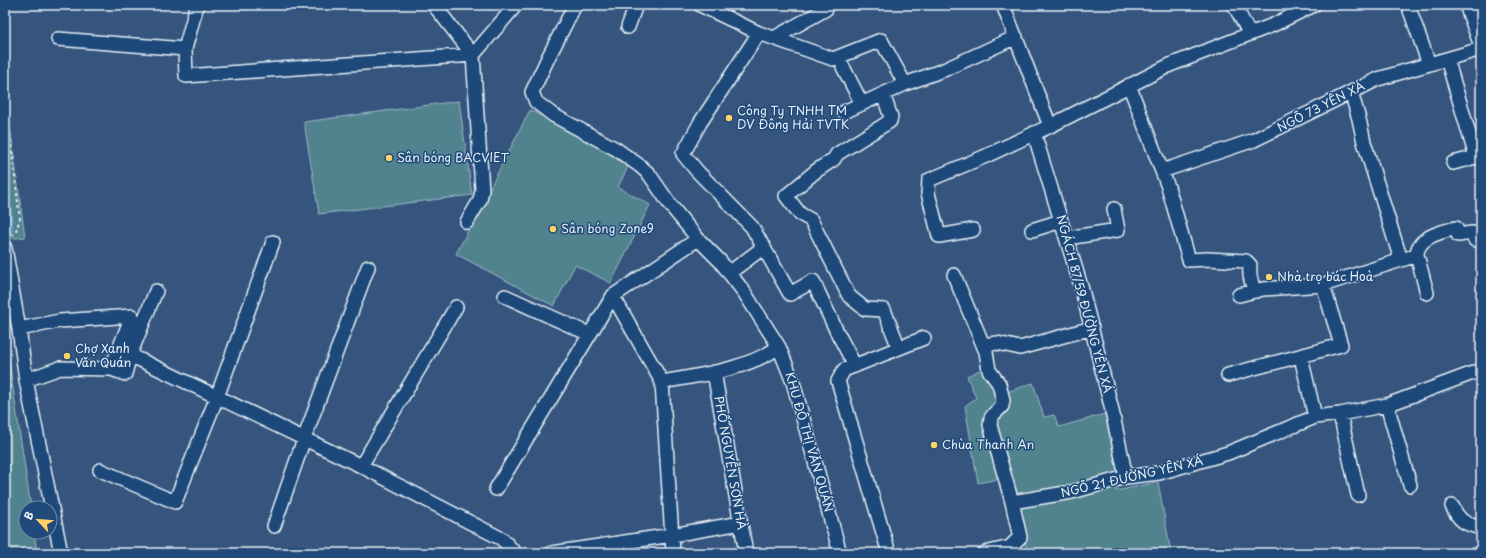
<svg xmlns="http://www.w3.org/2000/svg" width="1486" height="558" font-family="'Playpen Sans',sans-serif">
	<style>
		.green { fill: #51838f; stroke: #9cbac4 }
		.water { fill: #4c7ba9; stroke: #8aaac9 }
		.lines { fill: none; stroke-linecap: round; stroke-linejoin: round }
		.minor-casing { stroke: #e8f1f8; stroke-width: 16 }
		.path { stroke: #e8f1f8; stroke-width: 2; stroke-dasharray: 3 3; stroke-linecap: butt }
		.minor { stroke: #1f4a7a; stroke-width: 13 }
		.poi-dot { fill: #ffd166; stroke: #1f4a7a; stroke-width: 1.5 }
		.labels { text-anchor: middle; stroke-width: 3; stroke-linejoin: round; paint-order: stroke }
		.street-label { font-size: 12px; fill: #e8f1f8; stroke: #1f4a7a }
		.poi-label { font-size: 12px; fill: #e8f1f8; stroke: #1f4a7a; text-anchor: start }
	</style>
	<rect width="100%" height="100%" fill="#35557e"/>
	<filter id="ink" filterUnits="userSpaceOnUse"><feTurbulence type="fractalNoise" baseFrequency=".025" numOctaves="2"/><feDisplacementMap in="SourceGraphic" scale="8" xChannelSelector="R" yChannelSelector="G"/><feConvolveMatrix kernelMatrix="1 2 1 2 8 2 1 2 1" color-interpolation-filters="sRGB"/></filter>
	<g filter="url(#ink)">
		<path class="green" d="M459,101L472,195L319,214L304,122Z
			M5,106L8,111L25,237L5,239Z
			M530,110L631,161L618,187L650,205L611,283L575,265L554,306L456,254Z
			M5,335L31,508H26V532H34L37,553H5Z
			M986,367L1004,393L1033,383L1044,417L1054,415L1059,427L1105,414L1121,475L1014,497L1003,478L978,483L965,406L976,398L967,376Z
			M1158,482L1171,553H1027L1018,506L1115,484L1116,491Z"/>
		<path class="water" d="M5,162L13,229L9,236H5Z"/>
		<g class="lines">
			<defs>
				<path id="minor" d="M197,5L185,49L186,76L473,55L482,190L480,200L467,222
					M434,5L473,55L516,5
					M575,5L548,58L532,92L536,102L553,115L616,149L640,166L649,174L671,206L698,239L720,261L744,292L779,347L793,382L840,553
					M700,5L759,33L833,59L881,40L905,84
					M1003,5L1050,126
					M1234,5L1250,34
					M1408,5L1429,64
					M1466,5L1481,46
					M628,27L636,5
					M759,33L700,123L683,154L697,171L752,227L790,294L813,281L837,332L855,366
					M774,38L826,9
					M58,39L185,49
					M1447,59L1476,157L1453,163
					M843,67L862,104
					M1129,85L1168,187L1189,260L1207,259L1246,261L1250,265C1249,275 1250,283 1256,291
					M1351,92L1359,119L1364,142L1401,260
					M883,94L891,117L890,121L884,125L837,154L834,159L816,171L786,196L800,214L811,220L849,296L865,309L884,310L899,348
					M844,112L905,84L946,69L1016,37
					M1034,133L1081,286L1111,406L1126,477
					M1162,171L1254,140L1378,79L1481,49
					M973,230L939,236L928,193L929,180L986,156L1050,126L1170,65L1273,25L1314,5
					M1032,230L1061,221
					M1067,238L1118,230L1114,209
					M5,248L19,329L26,380L61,553
					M1417,255L1427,293
					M729,273L764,247
					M954,275L986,352L989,370L999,384L1003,400L1002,406L994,414L991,418L990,425L1012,502
					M156,291L130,355L361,466L502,539L515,553
					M1239,295L1263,289L1323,285L1417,255C1417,237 1441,232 1456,228L1458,235L1472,233L1475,240L1481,238
					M505,296L589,334
					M613,296L662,382L673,553
					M19,329L60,321L132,316L111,369
					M983,345L997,343L1020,348L1092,328
					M1301,357L1315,417
					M714,372L746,553
					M1228,375L1341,345L1323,285
					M26,380L60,368L111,369L125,374L130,355
					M662,382C701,375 745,370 779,347
					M1387,405L1410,485
					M1340,414L1358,495
					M361,466L456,307
					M100,470L175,502L217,397L273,242
					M496,489L613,296L698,239
					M1452,506C1459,521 1465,524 1481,528
					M274,526L304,439L368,267
					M552,553L672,535L741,523
					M889,553L838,381L844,370L924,338
					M985,553L1010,547L1020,537L1012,502L1072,492L1126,477L1159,473L1228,453L1315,417L1340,414L1387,405L1481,370"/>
			</defs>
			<use href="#minor" class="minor-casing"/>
			<path class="path" d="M5,110L9,127L20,219L16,231L10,238"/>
			<use href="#minor" class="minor"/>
		</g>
	</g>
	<g class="poi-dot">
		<circle cx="729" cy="118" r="4"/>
		<circle cx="389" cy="158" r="4"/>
		<circle cx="553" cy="229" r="4"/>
		<circle cx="1269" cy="277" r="4"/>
		<circle cx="67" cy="356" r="4"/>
		<circle cx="934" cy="445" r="4"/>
	</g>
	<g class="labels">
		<g class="street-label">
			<text transform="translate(1321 107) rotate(-27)" y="4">NGÕ 73 YÊN XÁ</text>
			<text transform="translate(1084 304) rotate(75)" y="4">NGÁCH 87/59 ĐƯỜNG YÊN XÁ</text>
			<text transform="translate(809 442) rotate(74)" y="4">KHU ĐÔ THỊ VĂN QUÁN</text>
			<text transform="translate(730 463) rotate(80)" y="4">PHỐ NGUYỄN SƠN HÀ</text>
			<text transform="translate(1132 477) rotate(-13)" y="4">NGÕ 21 ĐƯỜNG YÊN XÁ</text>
		</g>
		<g class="poi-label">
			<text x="737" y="115">Công Ty TNHH TM<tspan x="737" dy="14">DV Đông Hải TVTK</tspan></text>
			<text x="397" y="162">Sân bóng BACVIET</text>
			<text x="561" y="233">Sân bóng Zone9</text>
			<text x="1277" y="281">Nhà trọ bác Hoà</text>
			<text x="75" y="353">Chợ Xanh<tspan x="75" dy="14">Văn Quán</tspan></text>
			<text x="942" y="449">Chùa Thanh An</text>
		</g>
	</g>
	<rect width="1486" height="558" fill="none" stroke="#1f4a7a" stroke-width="20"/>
	<rect x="10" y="10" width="1466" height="538" fill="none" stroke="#e8f1f8" stroke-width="1.5" filter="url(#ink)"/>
	<g transform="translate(38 520) rotate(296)"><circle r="19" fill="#1f4a7a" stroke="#6f8dac"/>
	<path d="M0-3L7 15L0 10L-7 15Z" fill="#ffd166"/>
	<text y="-6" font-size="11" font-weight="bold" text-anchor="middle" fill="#e8f1f8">B</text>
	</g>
</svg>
